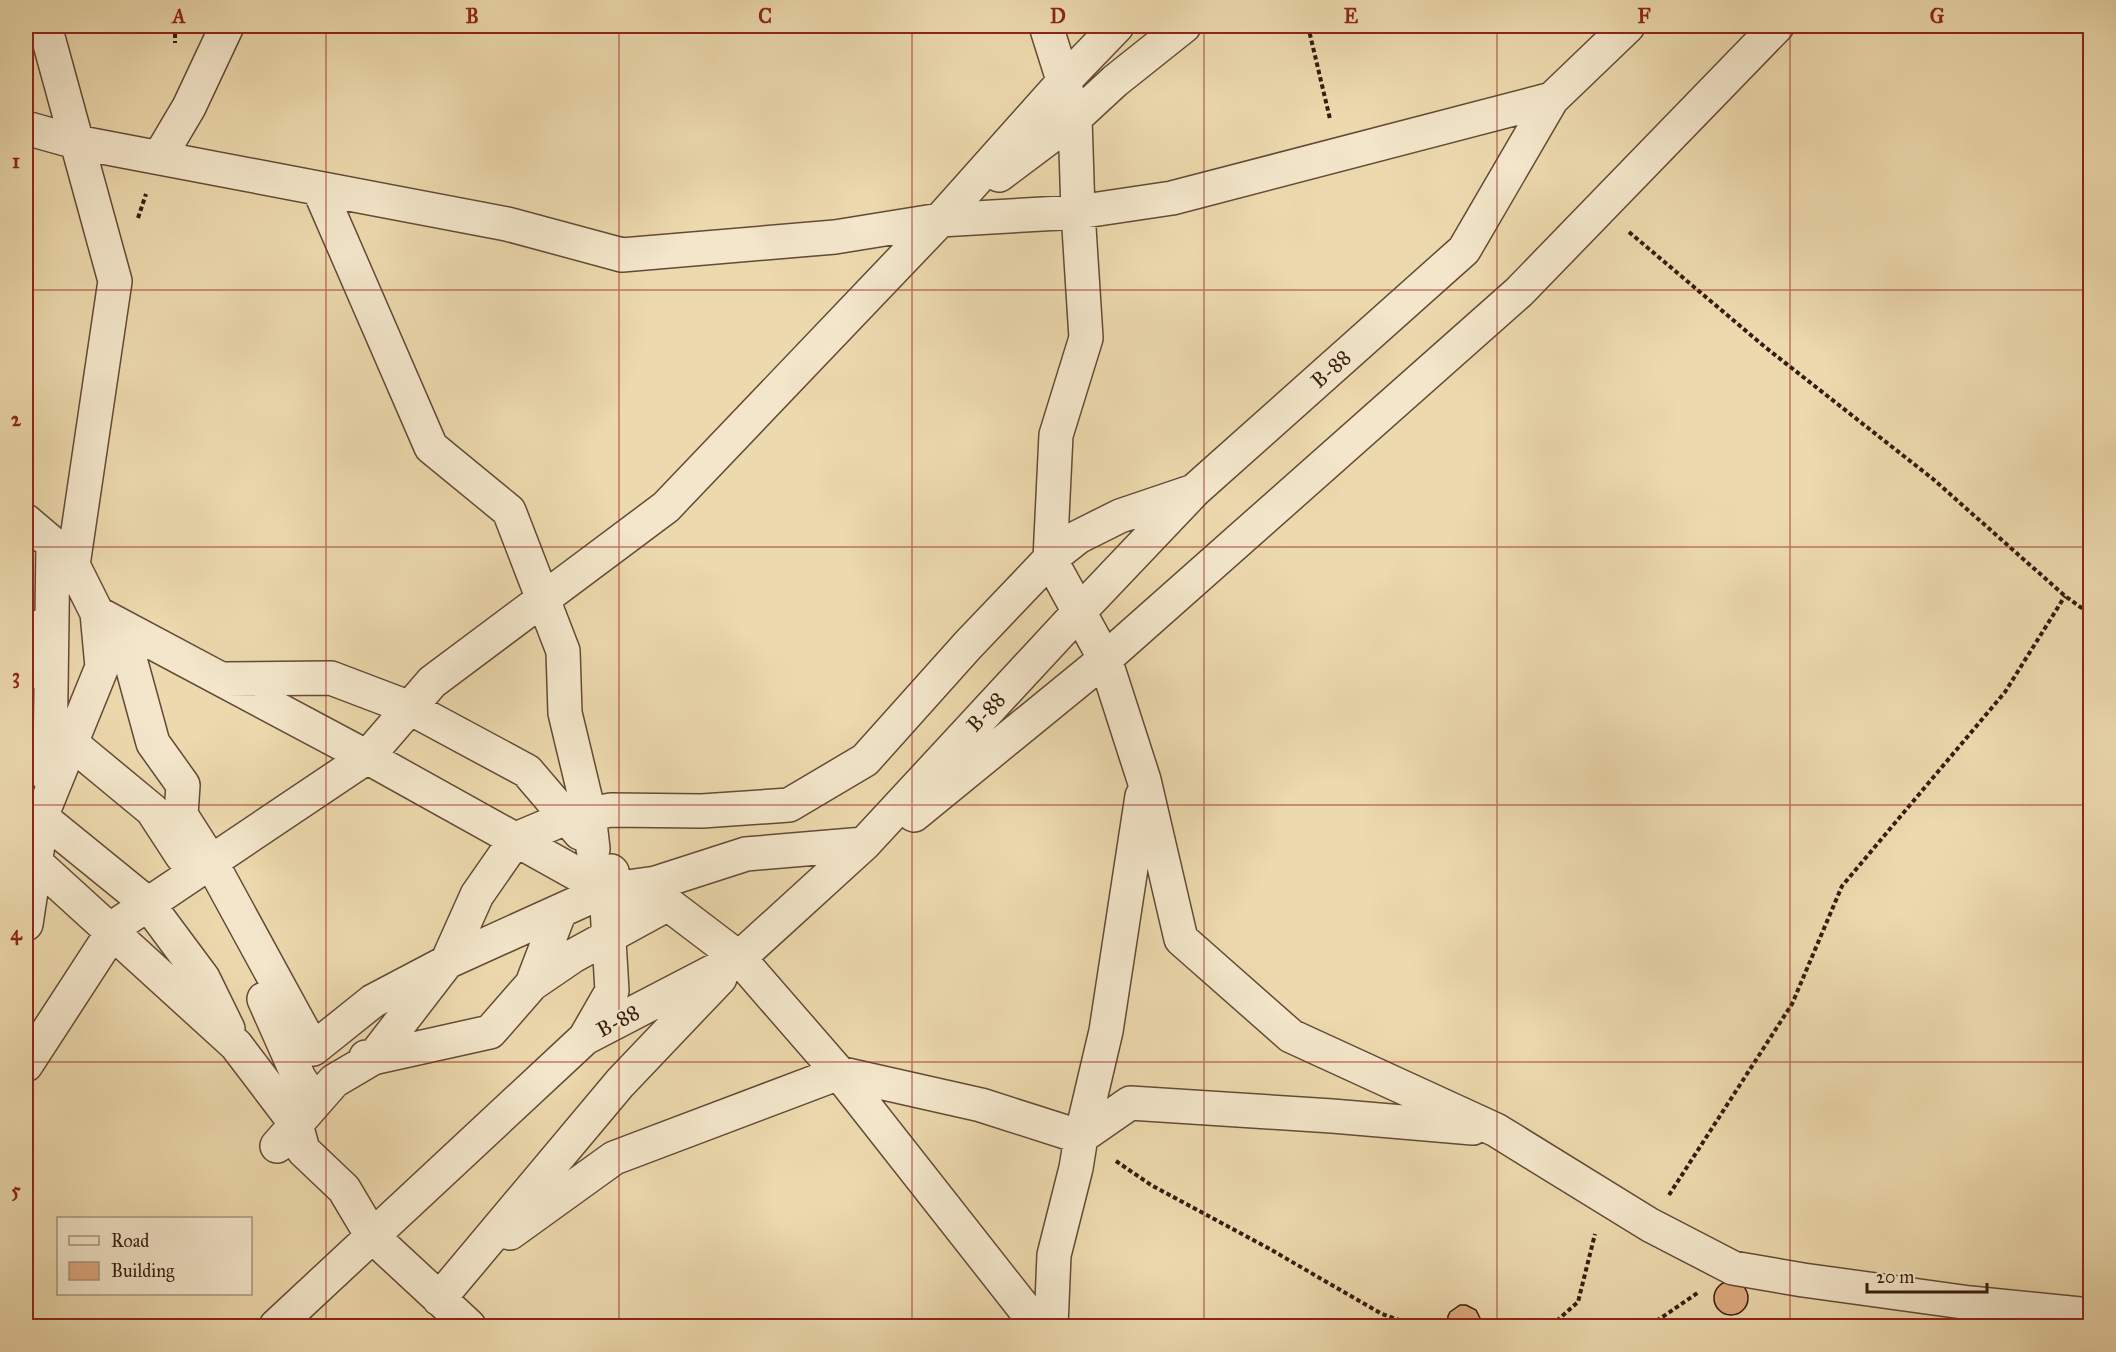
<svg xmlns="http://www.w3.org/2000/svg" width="2116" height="1352" font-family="'IM FELL Great Primer',serif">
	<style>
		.building { fill: #dea97e; stroke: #361b0f; stroke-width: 1.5 }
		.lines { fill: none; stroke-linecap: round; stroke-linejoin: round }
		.minor-casing { stroke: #644a36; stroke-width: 36 }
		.path { stroke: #361b0f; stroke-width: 4; stroke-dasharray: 4.5 3; stroke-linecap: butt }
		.minor { stroke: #f3e6ca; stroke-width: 33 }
		.grid { fill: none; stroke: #8f2418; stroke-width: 1.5; stroke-opacity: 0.55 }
		.labels { text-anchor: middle; stroke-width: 4.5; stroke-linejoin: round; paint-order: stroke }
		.street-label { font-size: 21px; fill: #361b0f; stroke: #f3e6ca }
		.neatline { fill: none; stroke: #8f2418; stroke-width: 2 }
		.grid-label { font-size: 20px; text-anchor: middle; font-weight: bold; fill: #8f2418 }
	</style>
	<rect width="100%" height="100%" fill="#ecd9ad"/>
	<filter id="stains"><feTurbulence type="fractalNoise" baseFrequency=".00333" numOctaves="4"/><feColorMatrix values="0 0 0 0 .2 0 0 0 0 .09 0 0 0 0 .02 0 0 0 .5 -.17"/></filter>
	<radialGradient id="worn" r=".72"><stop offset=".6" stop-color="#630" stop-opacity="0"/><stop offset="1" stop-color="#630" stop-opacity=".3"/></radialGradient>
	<path class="building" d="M1714 1298a17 17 0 1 1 34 0a17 17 0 1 1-34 0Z
		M1460,1305H1466L1476,1310L1481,1320L1480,1326H1447L1448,1316L1450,1312Z"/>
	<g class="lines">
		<defs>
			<path id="minor" d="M45,26L115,281L73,565
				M1046,26L1075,118L1078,212L1086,338L1056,435L1050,559L1105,659L1144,780L1181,939L1291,1036L1496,1130L1650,1225L1733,1268L1803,1280L1970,1303L2090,1315
				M26,128L76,142L507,224L622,255L835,237L940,220L1078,212L1172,198L1552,99
				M160,156L189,107L227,26
				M999,175L1075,118L1115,81L1184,26
				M319,189L431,447L509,511L563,651L565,713L589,813L593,849
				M26,521L53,544L50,762L48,776
				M53,544L73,565L97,613L367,757L606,890L668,904L739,958L839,1073L1038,1326
				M97,613L102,667L41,817L148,904L203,978L228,1029
				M121,626L153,743L183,785L181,815L211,862L313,1049L373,1001L447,962L606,890L656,883L746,854L864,844
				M26,674L43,625
				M226,679L331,678L410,708L527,771L580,833
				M71,743L152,810L182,856
				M914,815L1105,659L1519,292L1777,26
				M35,862L236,1045L296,1124L303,1150L344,1189L372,1236L469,1326
				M560,911L532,984L573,956L668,904
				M26,924L38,845
				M264,999L299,1078L315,1102
				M585,1038L612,991L606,890L612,872L611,871
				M366,1057L373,1058L490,1032L532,984
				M26,1065L117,925L367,757L432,682L666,507L940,220L1064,81L1117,26
				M277,1146L334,1081L373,1058L447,962L477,895L516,839L566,818L611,810L702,811L789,805L865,760L968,645L1050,559L1078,537L1120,516L1191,492
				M510,1233L614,1158L839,1073L981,1105L1081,1137L1130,1103L1332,1116L1473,1128
				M439,1299L620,1083L720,978
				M276,1326L585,1038L739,958L864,844L1079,612L1195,490L1464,250L1552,99L1628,26
				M1051,1326L1054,1255L1076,1168L1081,1137L1106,1031L1142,796"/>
		</defs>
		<use href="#minor" class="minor-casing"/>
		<path class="path" d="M175,26V43
			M1308,26L1330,119
			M138,218L146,194
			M1629,232L1765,347L1933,479L2065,596L2090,614
			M1116,1161L1151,1185L1268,1248L1382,1314L1416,1326
			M1669,1195L1792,1004L1842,886L2005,692L2065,596
			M1551,1326L1578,1302L1595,1234
			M1651,1326L1652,1324L1699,1292"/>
		<use href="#minor" class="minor"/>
	</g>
	<path class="grid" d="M326,26V1326M619,26V1326M912,26V1326M1204,26V1326M1497,26V1326M1790,26V1326M26,290H2090M26,547H2090M26,805H2090M26,1062H2090"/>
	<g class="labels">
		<g class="street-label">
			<text transform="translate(1331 369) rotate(-42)" y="7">B-88</text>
			<text transform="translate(986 712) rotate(-47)" y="7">B-88</text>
			<text transform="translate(618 1021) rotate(-28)" y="7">B-88</text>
		</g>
	</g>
	<rect width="2116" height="1352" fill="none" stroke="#ecd9ad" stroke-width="66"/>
	<rect x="57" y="1217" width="195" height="78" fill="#f3e6ca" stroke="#a7957f" stroke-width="1.5"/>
	<rect x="69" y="1236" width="30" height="9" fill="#f3e6ca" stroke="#a7957f" stroke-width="1.5"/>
	<text x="111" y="1247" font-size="18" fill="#361b0f">Road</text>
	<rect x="69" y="1262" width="30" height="18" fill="#dea97e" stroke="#a7957f" stroke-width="1.5"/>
	<text x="111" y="1277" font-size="18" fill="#361b0f">Building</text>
	<path d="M1867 1283v9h120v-9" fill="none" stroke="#361b0f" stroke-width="3"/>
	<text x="1876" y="1283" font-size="18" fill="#361b0f" stroke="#f3e6ca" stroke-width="4.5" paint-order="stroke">20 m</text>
	<rect x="33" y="33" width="2050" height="1286" class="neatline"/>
	<g class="grid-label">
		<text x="179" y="23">A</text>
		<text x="472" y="23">B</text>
		<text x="765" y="23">C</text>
		<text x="1058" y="23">D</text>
		<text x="1351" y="23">E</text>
		<text x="1644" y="23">F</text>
		<text x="1937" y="23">G</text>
		<text x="16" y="168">1</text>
		<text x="16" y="426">2</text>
		<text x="16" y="683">3</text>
		<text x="16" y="940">4</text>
		<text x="16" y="1197">5</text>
	</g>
	<rect width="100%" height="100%" filter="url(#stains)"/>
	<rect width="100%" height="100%" fill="url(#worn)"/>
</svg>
